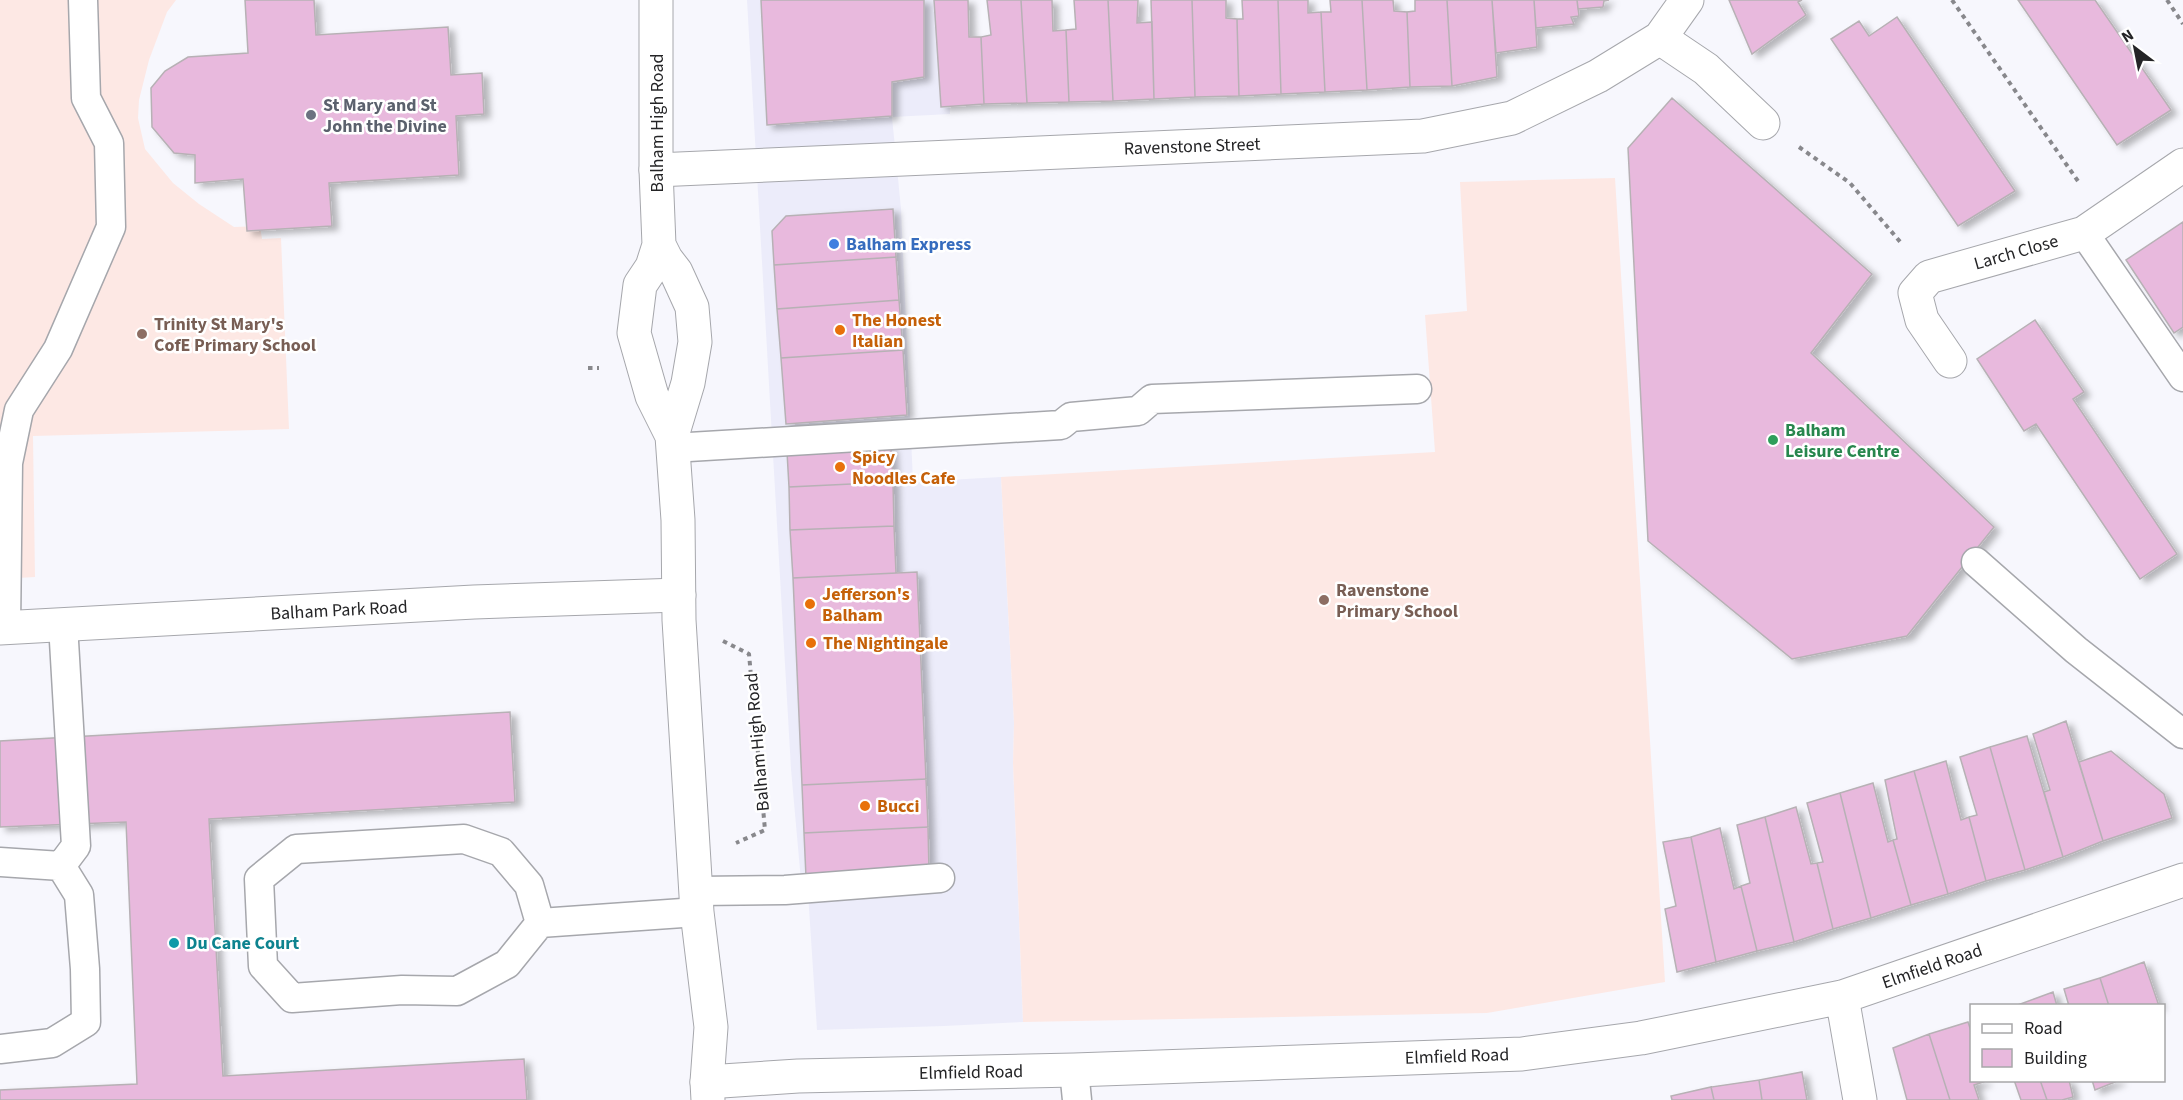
<svg xmlns="http://www.w3.org/2000/svg" width="2183" height="1100" font-family="'Source Sans 3',sans-serif">
	<style>
		.built { fill: #ececfa }
		.education { fill: #fde8e4 }
		.building { fill: #e8b9dd; stroke: #b7b1b5; stroke-width: 1.5; filter: url(#shadow) }
		.lines { fill: none; stroke-linecap: round; stroke-linejoin: round }
		.service-casing { stroke: #a6a7ac; stroke-width: 31 }
		.pedestrian-casing { stroke: #a6a7ac; stroke-width: 35 }
		.minor-casing { stroke: #a6a7ac; stroke-width: 35 }
		.trunk-casing { stroke: #a6a7ac; stroke-width: 35 }
		.path { stroke: #88888c; stroke-width: 4; stroke-dasharray: 4.5 4.5; stroke-linecap: butt }
		.service { stroke: #fff; stroke-width: 28 }
		.pedestrian { stroke: #fff; stroke-width: 33 }
		.minor { stroke: #fff; stroke-width: 33 }
		.trunk { stroke: #fff; stroke-width: 33 }
		.worship-dot { fill: #6b7280; stroke: #fff; stroke-width: 2 }
		.shop-dot { fill: #3f7fe0; stroke: #fff; stroke-width: 2 }
		.food-dot { fill: #e8710a; stroke: #fff; stroke-width: 2 }
		.education-dot { fill: #8d6e63; stroke: #fff; stroke-width: 2 }
		.leisure-dot { fill: #2e9e5b; stroke: #fff; stroke-width: 2 }
		.culture-dot { fill: #0f9aa8; stroke: #fff; stroke-width: 2 }
		.labels { text-anchor: middle; stroke-width: 5; stroke-linejoin: round; paint-order: stroke }
		.worship-label { font-size: 18px; font-weight: bold; fill: #5b616d; stroke: #fff; text-anchor: start }
		.street-label { font-size: 18px; fill: #242426; stroke: #fff }
		.shop-label { font-size: 18px; font-weight: bold; fill: #366cbe; stroke: #fff; text-anchor: start }
		.food-label { font-size: 18px; font-weight: bold; fill: #c56008; stroke: #fff; text-anchor: start }
		.education-label { font-size: 18px; font-weight: bold; fill: #785e54; stroke: #fff; text-anchor: start }
		.leisure-label { font-size: 18px; font-weight: bold; fill: #27864d; stroke: #fff; text-anchor: start }
		.culture-label { font-size: 18px; font-weight: bold; fill: #0d838f; stroke: #fff; text-anchor: start }
	</style>
	<defs>
		<filter id="shadow"><feDropShadow dx="6" dy="4" stdDeviation="3" flood-color="#0004"/></filter>
	</defs>
	<rect width="100%" height="100%" fill="#f7f7fd"/>
	<path class="built" d="M747,0H944L950,114L892,117L901,209L913,482L1001,477L1014,723L1013,763L1023,1022L944,1026L817,1030L808,893L801,881L791,769Z"/>
	<path class="education" d="M0,0H176L167,12L149,60L139,100L138,118L145,149L173,183L199,204L234,227L260,226L262,239L281,238L289,429L33,436L35,577L0,579Z
		M1615,178L1665,982L1487,1013L1023,1022L1013,763L1014,723L1001,477L1435,452L1425,315L1467,311L1460,182Z"/>
	<path class="building" d="M245,0H314L316,35L448,27L451,75L482,73L484,114L456,116L459,175L329,183L332,226L247,231L243,179L195,183V155L174,153L152,127L151,88L165,71L188,57L248,53Z
		M761,0H924V77L892,82V116L767,125Z
		M934,0H968L969,37H981L984,104L941,107Z
		M987,0H1021L1027,103L984,104L981,37L991,35Z
		M1021,0H1052L1053,31L1066,30L1069,102L1027,103Z
		M1074,0H1108L1113,101L1069,102L1066,30L1076,29Z
		M1108,0H1138L1137,23L1152,22L1154,99L1113,101Z
		M1151,0H1192L1195,97L1154,99Z
		M1192,0H1226V18L1237,19L1239,96L1195,97Z
		M1242,0H1278L1281,94L1239,96L1237,19H1243Z
		M1278,0H1308V13L1321,12L1325,92L1281,94Z
		M1330,0H1362L1367,90L1325,92L1321,12H1331Z
		M1362,0H1393L1394,11L1407,12L1410,87L1367,90Z
		M1415,0H1447L1452,86L1410,87L1407,12L1415,11Z
		M1447,0H1492L1497,77L1452,86Z
		M1492,0H1534L1537,47L1496,53Z
		M1534,0H1577L1579,16L1571,17L1574,24L1536,28Z
		M1577,0H1609L1604,1L1603,7L1578,9Z
		M1729,0H1802L1798,2L1806,15L1752,54Z
		M2018,0H2095L2171,110L2117,145Z
		M1897,17L2015,191L1958,226L1831,39L1859,21L1869,36Z
		M1672,98L1872,274L1811,353L1994,527L1907,636L1792,659L1648,541L1628,148Z
		M893,209L896,257L774,265L772,231L786,216Z
		M2183,222V327L2174,333L2126,260Z
		M896,257L899,300L777,309L774,265Z
		M899,300L903,350L781,358L777,309Z
		M2035,320L2084,392L2073,399L2177,554L2140,579L2036,424L2024,431L1977,359Z
		M903,350L907,415L786,424L781,358Z
		M891,447L893,482L789,487L787,452Z
		M893,482L894,526L790,530L789,487Z
		M894,526L896,573L793,578L790,530Z
		M917,572L926,779L802,785L793,578Z
		M510,712L515,802L209,819L223,1076L524,1059L527,1100H0V1090L137,1084L126,822L0,827V741Z
		M2066,721L2103,841L2063,857L2044,792L2050,790L2033,734Z
		M2027,736L2063,857L2025,870L1990,747Z
		M1990,747L2025,870L1986,881L1969,817L1977,815L1960,757Z
		M2111,751L2164,794L2172,818L2103,841L2079,762Z
		M1946,761L1961,820L1969,817L1986,881L1948,894L1914,771Z
		M1914,771L1948,894L1911,905L1893,840L1897,839L1885,780Z
		M926,779L928,827L804,833L802,785Z
		M1873,783L1888,842L1893,840L1911,905L1871,918L1840,793Z
		M1840,793L1871,918L1833,929L1817,863L1823,862L1807,803Z
		M1796,807L1811,864L1817,863L1833,929L1794,942L1765,817Z
		M1765,817L1794,942L1757,951L1741,886L1750,883L1737,825Z
		M928,827L929,871L806,877L804,833Z
		M1720,828L1734,889L1741,886L1757,951L1716,962L1691,837Z
		M1691,837L1716,962L1677,972L1665,909L1676,906L1663,842Z
		M2144,962L2159,1006H2109L2100,978Z
		M2100,978L2109,1006H2069L2064,989Z
		M2053,992L2057,1006H2015Z
		M1968,1022L1972,1034V1080L1986,1081L1974,1085L1979,1100H1950L1929,1034Z
		M1929,1034L1950,1100H1907L1893,1048Z
		M1802,1072L1807,1100H1762L1759,1080Z
		M1759,1080L1762,1100H1714L1711,1087Z
		M2014,1080H2040L2047,1100H2021Z
		M2040,1080H2069L2073,1097L2062,1100H2047Z
		M2092,1080H2120L2095,1090Z
		M1711,1087L1714,1100H1672L1671,1096Z"/>
	<g class="lines">
		<defs>
			<path id="service" d="M2084,233L2183,377
				M672,448L1061,425L1071,417L1138,411L1152,399L1417,389
				M1976,562L2076,650L2183,734
				M6,627L8,463L19,410L58,349L111,227L109,143L86,98L83,0
				M0,862L61,866L79,895L85,969L86,1022L52,1043L0,1049
				M61,866L76,846L63,624
				M697,891L785,890L940,878
				M540,923L529,885L501,852L464,839L296,849L259,879L263,966L292,998L402,990L457,991L507,964L540,923L697,912
				M1074,1070L1077,1100"/>
			<path id="pedestrian" d="M1660,38L1706,69L1763,123"/>
			<path id="minor" d="M656,170L1423,136L1512,118L1598,76L1660,38L1687,0
				M1950,361L1922,320L1915,293L1929,277L2084,233L2183,165
				M0,628L474,602L679,595
				M1842,997L1860,1100
				M707,1082L798,1076L1074,1070L1522,1054L1641,1038L1842,997L2183,880"/>
			<path id="trunk" d="M656,0V170L659,245L652,267L640,285L634,333L652,396L672,436
				M659,245L666,259L676,272L692,307L695,342L688,383L672,436L678,520L679,620L694,862L697,912L711,1027L707,1082L708,1100"/>
		</defs>
		<use href="#service" class="service-casing"/>
		<use href="#pedestrian" class="pedestrian-casing"/>
		<use href="#minor" class="minor-casing"/>
		<use href="#trunk" class="trunk-casing"/>
		<path class="path" d="M1952,0L2080,184
			M2167,0L2183,24
			M1799,147L1850,183L1902,244
			M588,368H599
			M723,641L749,654L765,830L736,843"/>
		<use href="#service" class="service"/>
		<use href="#pedestrian" class="pedestrian"/>
		<use href="#minor" class="minor"/>
		<use href="#trunk" class="trunk"/>
	</g>
	<circle class="worship-dot" cx="311" cy="115" r="6"/>
	<circle class="shop-dot" cx="834" cy="244" r="6"/>
	<g class="food-dot">
		<circle cx="840" cy="330" r="6"/>
		<circle cx="840" cy="467" r="6"/>
		<circle cx="810" cy="604" r="6"/>
		<circle cx="811" cy="643" r="6"/>
		<circle cx="865" cy="806" r="6"/>
	</g>
	<g class="education-dot">
		<circle cx="142" cy="334" r="6"/>
		<circle cx="1324" cy="600" r="6"/>
	</g>
	<circle class="leisure-dot" cx="1773" cy="440" r="6"/>
	<circle class="culture-dot" cx="174" cy="943" r="6"/>
	<g class="labels">
		<g class="worship-label">
			<text x="323" y="111">St Mary and St<tspan x="323" dy="21">John the Divine</tspan></text>
		</g>
		<g class="street-label">
			<text transform="translate(657 123) rotate(-90)" y="6">Balham High Road</text>
			<text transform="translate(1192 146) rotate(-2)" y="6">Ravenstone Street</text>
			<text transform="translate(2016 252) rotate(-16)" y="6">Larch Close</text>
			<text transform="translate(339 610) rotate(-3)" y="6">Balham Park Road</text>
			<text transform="translate(757 742) rotate(-95)" y="6">Balham High Road</text>
			<text transform="translate(1932 966) rotate(-19)" y="6">Elmfield Road</text>
			<text transform="translate(1457 1056) rotate(-2)" y="6">Elmfield Road</text>
			<text transform="translate(971 1072) rotate(-1)" y="6">Elmfield Road</text>
		</g>
		<g class="shop-label">
			<text x="846" y="250">Balham Express</text>
		</g>
		<g class="food-label">
			<text x="852" y="326">The Honest<tspan x="852" dy="21">Italian</tspan></text>
			<text x="852" y="463">Spicy<tspan x="852" dy="21">Noodles Cafe</tspan></text>
			<text x="822" y="600">Jefferson's<tspan x="822" dy="21">Balham</tspan></text>
			<text x="823" y="649">The Nightingale</text>
			<text x="877" y="812">Bucci</text>
		</g>
		<g class="education-label">
			<text x="154" y="330">Trinity St Mary's<tspan x="154" dy="21">CofE Primary School</tspan></text>
			<text x="1336" y="596">Ravenstone<tspan x="1336" dy="21">Primary School</tspan></text>
		</g>
		<g class="leisure-label">
			<text x="1785" y="436">Balham<tspan x="1785" dy="21">Leisure Centre</tspan></text>
		</g>
		<g class="culture-label">
			<text x="186" y="949">Du Cane Court</text>
		</g>
	</g>
	<rect x="1970" y="1004" width="195" height="78" fill="#ffffff" stroke="#a7a7a8" stroke-width="1.5"/>
	<rect x="1982" y="1024" width="30" height="9" fill="#ffffff" stroke="#a7a7a8" stroke-width="1.5"/>
	<text x="2024" y="1034" font-size="18" fill="#242426">Road</text>
	<rect x="1982" y="1049" width="30" height="18" fill="#e8b9dd" stroke="#a7a7a8" stroke-width="1.5"/>
	<text x="2024" y="1064" font-size="18" fill="#242426">Building</text>
	<g transform="translate(2135 48) rotate(328)" stroke="#ffffff" stroke-width="4.5" paint-order="stroke">
	<path d="M0-4.5L10 22L0 15L-10 22Z" fill="#242426"/>
	<text y="-9" font-size="16" font-weight="bold" text-anchor="middle" fill="#242426">N</text>
	</g>
</svg>
